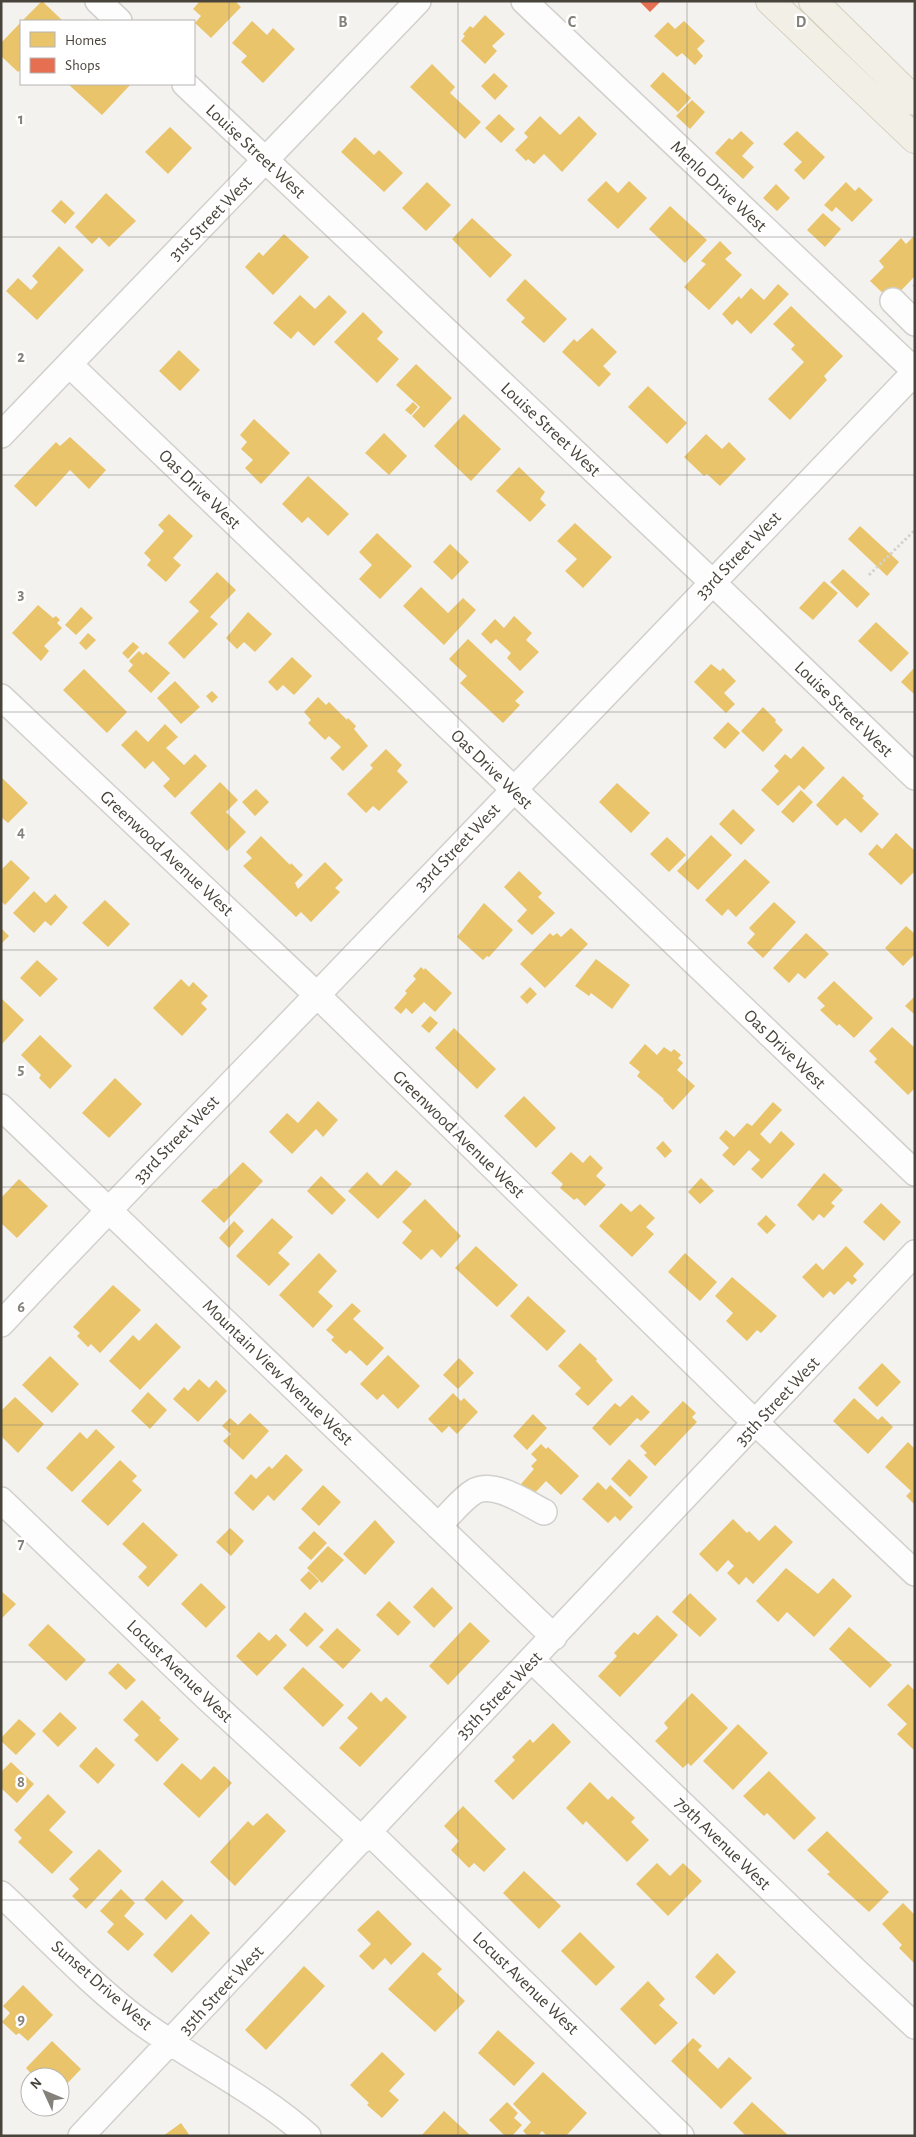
<svg xmlns="http://www.w3.org/2000/svg" width="916" height="2137" font-family="'Alegreya Sans',sans-serif">
	<style>
		.homes { fill: #e9c46a }
		.shops { fill: #e76f51 }
		.lines { fill: none; stroke-linecap: round; stroke-linejoin: round }
		.minor-casing { stroke: #d1d0cc; stroke-width: 28 }
		.major-casing { stroke: #d4cebe; stroke-width: 30 }
		.path { stroke: #d3d2cd; stroke-width: 3; stroke-dasharray: 2.5 2.5; stroke-linecap: butt }
		.minor { stroke: #fdfdfd; stroke-width: 25 }
		.major { stroke: #f1efe6; stroke-width: 28 }
		.grid { fill: none; stroke: #84817a; stroke-width: 1; stroke-opacity: 0.55 }
		.labels { text-anchor: middle; stroke-width: 5; stroke-linejoin: round; paint-order: stroke }
		.street-label { font-size: 18px; fill: #49443b; stroke: #fff }
		.grid-label { font-size: 16px; text-anchor: middle; font-weight: bold; fill: #84817a; stroke: #fff; stroke-width: 5; stroke-linejoin: round; paint-order: stroke }
	</style>
	<rect width="100%" height="100%" fill="#f3f2ef"/>
	<path class="homes" d="M42,1L63,21H22Z
		M200,1H235L241,7L211,38L195,23L201,16L193,9Z
		M485,15L505,34L492,46L497,51L485,64L461,41L465,36L463,34L470,26L473,28Z
		M252,21L267,35L273,28L295,49L263,83L241,62L247,56L232,43Z
		M684,21L705,41L697,49L703,56L695,65L682,53L677,57L654,36L668,22L675,29Z
		M21,22V69L18,72L1,56V43Z
		M432,64L455,87L450,93L481,122L465,139L410,87Z
		M663,72L691,98L678,112L650,86Z
		M494,73L508,86L495,100L481,86Z
		M68,84H131L102,115Z
		M692,100L705,112L690,129L676,116Z
		M499,114L515,129L501,143L485,128Z
		M540,116L560,135L579,116L597,134L562,172L544,154L534,164L528,159L526,161L515,150L528,137L524,133Z
		M170,127L192,148L168,174L145,152Z
		M741,131L754,143L742,156L754,167L743,179L715,153L729,138L732,140Z
		M797,131L825,157L804,180L794,170L802,162L783,144Z
		M355,137L374,155L379,150L403,173L384,192L341,152Z
		M606,181L618,193L629,181L647,198L618,229L587,200Z
		M427,182L451,205L426,231L402,208Z
		M846,182L855,191L859,187L873,200L852,222L836,207L832,212L824,205Z
		M776,184L790,198L777,211L763,198Z
		M106,193L136,221L109,247L99,237L92,244L75,227Z
		M61,200L75,213L65,224L51,211Z
		M670,206L707,240L685,263L649,229Z
		M823,213L841,229L825,247L807,230Z
		M472,218L512,255L490,278L452,239Z
		M284,234L309,257L273,295L245,267L259,252L263,256Z
		M915,235V276L891,301L870,281L884,267L879,261L901,238L906,244Z
		M720,241L732,253L725,259L742,275L709,310L684,287L706,264L701,261Z
		M59,246L84,270L37,320L6,291L18,278L31,290L38,282L32,276Z
		M525,279L567,319L544,343L521,322L525,318L506,300Z
		M778,284L789,294L751,334L737,320L732,325L722,314L739,296L741,299L751,288L764,300Z
		M300,295L315,309L329,295L347,312L314,346L298,331L291,339L273,323Z
		M791,306L843,356L824,376L827,380L790,420L768,399L804,362L791,349L795,345L773,324Z
		M363,312L383,332L377,339L399,359L377,383L334,342Z
		M592,328L617,352L603,366L611,374L599,387L562,352L574,339L577,342Z
		M179,350L200,370L180,391L159,371Z
		M416,364L452,398L424,428L412,416L420,407L396,385Z
		M648,386L687,423L667,444L628,407Z
		M413,402L418,407L411,415L405,410Z
		M464,414L501,449L471,481L434,446Z
		M254,419L290,453L261,484L245,468L253,460L241,449L247,442L240,435Z
		M384,433L407,456L389,475L365,453Z
		M706,434L722,449L729,442L746,459L720,486L707,474L704,476L684,457Z
		M70,437L106,470L89,489L70,470L36,507L14,486L56,442L60,446Z
		M519,467L545,492L540,499L546,505L530,522L496,491Z
		M308,476L349,514L328,536L308,517L302,523L282,504Z
		M169,514L193,536L173,558L181,565L166,582L147,565L151,560L144,553L164,531L158,525Z
		M575,523L612,557L583,588L565,571L577,559L557,541Z
		M860,526L899,562L887,576L848,539Z
		M377,533L412,566L380,599L359,579L372,565L359,552Z
		M450,544L469,562L452,580L433,562Z
		M843,569L870,594L857,608L830,582Z
		M217,572L236,590L210,617L218,624L184,659L168,643L199,611L189,602Z
		M824,581L838,593L813,620L799,608Z
		M421,587L448,613L463,598L476,610L444,645L403,606Z
		M38,605L53,618L56,616L60,620L57,623L62,628L44,646L49,651L41,661L12,633Z
		M81,607L93,618L76,635L65,625Z
		M248,612L272,634L255,652L244,642L237,649L226,638Z
		M514,616L532,633L526,640L539,652L520,671L507,658L511,653L496,639L491,644L481,634L495,619L504,628Z
		M876,622L909,653L891,672L858,641Z
		M88,633L96,640L86,650L79,643Z
		M468,639L524,692L515,701L520,705L503,723L460,683L467,676L449,659Z
		M133,642L139,647L128,659L122,653Z
		M139,651L143,655L146,652L170,673L151,693L128,671L133,665L129,661Z
		M292,657L312,676L294,695L283,685L277,691L268,682Z
		M711,664L720,671L723,668L736,681L724,693L735,704L726,713L694,682Z
		M915,667V695L901,682Z
		M84,669L127,712L107,733L63,690Z
		M175,681L200,707L181,724L157,698Z
		M212,691L218,697L212,703L206,696Z
		M318,697L326,705L329,702L347,720L348,718L356,726L354,729L368,746L343,771L330,758L341,747L329,736L325,740L308,723L311,720L304,712Z
		M763,707L776,720L775,722L783,730L763,752L741,731Z
		M728,722L740,733L725,749L713,738Z
		M165,724L178,737L166,748L184,765L195,754L207,766L175,798L163,786L170,779L153,761L145,769L121,745L136,730L148,742Z
		M803,746L825,768L804,790L799,785L778,806L761,790L779,771L774,766L785,754L791,759Z
		M386,749L402,765L397,771L408,782L379,811L373,806L366,813L347,794L373,768L370,765Z
		M843,776L864,796L862,798L879,814L861,833L845,818L837,826L816,805Z
		M1,777L28,803L8,823L1,817Z
		M220,782L238,800L226,812L246,832L227,851L190,813Z
		M617,783L650,813L631,833L599,802Z
		M256,789L269,802L255,816L242,802Z
		M801,790L813,802L793,823L781,812Z
		M733,809L755,830L741,845L719,824Z
		M896,833L915,851V871L901,885L868,854L877,844L882,849Z
		M711,835L732,855L698,890L677,871Z
		M261,836L290,865L291,863L303,875L295,883L298,889L325,862L343,880L335,888L340,892L311,922L301,912L296,917L243,866L252,858L246,852Z
		M667,837L686,855L669,872L650,854Z
		M745,859L770,882L736,917L728,909L722,916L705,900Z
		M11,860L30,878L5,905L1,901V870Z
		M519,871L542,893L538,897L555,913L532,935L517,921L527,910L504,887Z
		M34,891L46,903L55,894L68,907L51,926L45,921L34,933L13,913Z
		M105,900L130,924L108,947L82,923Z
		M774,902L796,922L763,958L747,943L755,934L749,928Z
		M484,903L513,930L489,957L487,956L483,960L457,937Z
		M906,926L915,934V954L903,966L885,948Z
		M1,928L9,936L1,944Z
		M571,928L588,944L545,988L520,964L550,933L553,936L557,933L561,937Z
		M806,933L829,954L805,979L798,973L789,983L773,968Z
		M596,959L630,985L612,1009L591,993L589,996L575,986Z
		M37,960L58,979L40,997L20,978Z
		M421,967L424,970L425,968L452,993L435,1012L424,1002L412,1014L406,1008L401,1014L394,1008L407,993L405,991L416,979L413,976Z
		M181,979L189,987L193,982L208,996L201,1003L207,1009L182,1036L153,1008Z
		M834,981L873,1018L854,1038L839,1024L837,1026L820,1010L825,1006L817,998Z
		M530,987L537,994L527,1004L520,997Z
		M915,996V1015L905,1006Z
		M1,998L24,1020L1,1045Z
		M430,1016L438,1023L429,1033L421,1026Z
		M892,1027L915,1048V1088L908,1095L874,1062L877,1059L869,1051Z
		M454,1028L496,1069L477,1089L435,1048Z
		M40,1035L72,1066L50,1089L39,1078L41,1075L21,1055Z
		M645,1044L657,1055L664,1047L671,1052L674,1049L681,1055L678,1058L683,1063L677,1070L695,1086L673,1110L663,1100L664,1099L637,1076L640,1072L629,1063Z
		M115,1078L142,1104L109,1138L82,1113Z
		M524,1096L556,1128L536,1148L504,1116Z
		M318,1101L338,1120L323,1137L316,1129L292,1154L269,1132L287,1113L298,1123Z
		M773,1102L782,1110L760,1134L770,1144L781,1131L795,1144L762,1179L751,1169L760,1160L749,1150L734,1166L722,1155L729,1148L719,1138L726,1130L734,1137L747,1123L752,1126Z
		M663,1141L672,1151L665,1158L656,1148Z
		M571,1152L583,1163L590,1155L603,1168L596,1176L606,1185L585,1206L577,1198L574,1200L560,1188L563,1184L551,1173Z
		M243,1162L263,1181L224,1223L201,1201L214,1188L216,1189Z
		M396,1170L412,1184L378,1219L348,1191L367,1172L381,1186Z
		M824,1173L843,1190L831,1203L835,1206L824,1218L819,1214L813,1221L797,1205Z
		M321,1176L346,1200L332,1215L307,1191Z
		M701,1178L714,1191L700,1204L688,1192Z
		M19,1179L48,1206L17,1238L1,1223V1198Z
		M425,1199L461,1236L441,1258L432,1249L421,1260L402,1243L412,1231L402,1222Z
		M621,1203L631,1212L640,1204L655,1218L646,1227L654,1234L632,1257L599,1226Z
		M881,1203L901,1222L884,1241L863,1222Z
		M766,1215L776,1225L767,1234L757,1224Z
		M272,1218L293,1237L278,1253L290,1264L269,1286L236,1256Z
		M234,1221L244,1231L229,1248L219,1238Z
		M476,1246L518,1285L497,1307L455,1268Z
		M846,1246L864,1264L853,1276L857,1280L852,1285L848,1281L834,1295L830,1291L823,1298L802,1277L816,1263L823,1270Z
		M319,1253L337,1271L318,1292L333,1306L313,1328L279,1295Z
		M685,1253L717,1282L700,1301L668,1272Z
		M732,1277L777,1316L761,1333L757,1330L747,1341L726,1321L733,1313L715,1296Z
		M113,1285L141,1310L100,1353L91,1344L88,1347L77,1336L80,1333L73,1327Z
		M528,1296L566,1331L547,1351L510,1316Z
		M352,1303L361,1311L353,1319L384,1348L367,1366L350,1350L346,1354L331,1340L334,1337L326,1330Z
		M156,1323L181,1347L140,1390L109,1361L133,1335L139,1341Z
		M580,1343L597,1359L596,1361L613,1380L588,1406L575,1394L581,1388L558,1366Z
		M388,1355L420,1386L398,1409L383,1394L377,1400L360,1384Z
		M50,1356L79,1384L52,1413L22,1385Z
		M459,1358L474,1373L458,1389L443,1375Z
		M882,1363L901,1382L877,1407L858,1388Z
		M199,1379L209,1388L216,1380L227,1391L198,1422L173,1399L184,1387L188,1391Z
		M148,1392L167,1410L150,1429L131,1411Z
		M453,1393L461,1401L464,1398L478,1412L457,1434L449,1426L442,1433L428,1419Z
		M632,1395L650,1412L641,1421L637,1418L610,1446L592,1428L615,1403L620,1407Z
		M15,1397L44,1424L18,1453L1,1436V1411Z
		M854,1398L878,1420L882,1416L893,1427L868,1454L833,1421Z
		M683,1401L696,1413L692,1417L697,1422L655,1466L644,1455L647,1453L640,1446Z
		M250,1413L269,1431L243,1460L223,1441L231,1434L222,1426L230,1418L238,1425Z
		M533,1414L547,1428L527,1450L513,1436Z
		M96,1429L115,1447L72,1492L46,1468L80,1432L87,1439Z
		M908,1442L915,1449V1505L906,1496L911,1491L885,1467Z
		M541,1444L546,1449L548,1447L579,1476L561,1495L546,1481L533,1495L521,1484L534,1469L531,1466L537,1460L531,1454Z
		M286,1454L303,1470L274,1501L268,1495L253,1511L234,1493L251,1474L256,1479L269,1466L272,1469Z
		M629,1459L648,1477L630,1497L611,1479Z
		M120,1460L137,1476L132,1481L142,1490L108,1526L81,1501Z
		M598,1482L606,1490L610,1485L633,1507L620,1521L615,1516L608,1523L582,1499Z
		M323,1485L341,1502L319,1526L301,1509Z
		M733,1519L747,1533L749,1531L759,1541L775,1525L793,1542L753,1584L746,1577L739,1585L727,1573L734,1566L728,1560L717,1572L699,1554Z
		M375,1520L395,1542L365,1575L343,1554Z
		M143,1522L178,1555L148,1587L138,1577L147,1567L122,1544Z
		M230,1528L244,1541L231,1556L216,1542Z
		M314,1531L327,1543L311,1560L298,1548Z
		M328,1546L344,1560L322,1583L307,1568Z
		M786,1568L818,1594L833,1578L852,1596L814,1637L787,1612L778,1622L756,1601Z
		M309,1571L319,1581L310,1590L300,1580Z
		M201,1583L226,1607L206,1628L181,1604Z
		M432,1587L453,1608L434,1628L413,1607Z
		M1,1591L16,1604L1,1619Z
		M690,1593L717,1619L700,1637L672,1612Z
		M389,1601L411,1622L398,1636L376,1615Z
		M305,1612L324,1630L307,1647L289,1630Z
		M657,1615L678,1635L620,1697L598,1676L617,1656L614,1653L634,1632L638,1635Z
		M470,1622L490,1641L448,1685L429,1666Z
		M48,1624L86,1660L66,1681L28,1645Z
		M849,1627L892,1665L870,1688L829,1649Z
		M337,1628L361,1650L343,1669L319,1647Z
		M259,1632L269,1641L276,1634L287,1645L257,1676L236,1656Z
		M118,1663L136,1680L126,1690L108,1673Z
		M303,1667L344,1705L323,1727L283,1688Z
		M908,1684L915,1691V1751L897,1734L907,1724L887,1705Z
		M371,1692L381,1702L386,1697L407,1717L360,1767L339,1748L358,1728L347,1718Z
		M692,1693L728,1728L691,1766L688,1763L683,1768L655,1741L668,1728L664,1723Z
		M142,1700L161,1718L159,1720L179,1739L157,1762L134,1740L139,1735L123,1720Z
		M60,1712L77,1728L58,1747L42,1731Z
		M19,1719L36,1734L16,1755L1,1741V1738Z
		M553,1723L571,1742L513,1800L494,1781L515,1760L512,1757L530,1739L533,1743Z
		M738,1724L768,1753L733,1790L703,1761Z
		M96,1747L115,1765L98,1784L79,1766Z
		M11,1762L34,1784L17,1803L1,1788V1772Z
		M182,1763L201,1780L214,1766L232,1783L199,1818L163,1784Z
		M769,1771L816,1818L794,1840L767,1813L764,1816L743,1796Z
		M590,1782L608,1800L612,1796L635,1818L631,1822L649,1840L627,1862L586,1821L583,1825L566,1808Z
		M48,1794L66,1812L49,1830L73,1852L52,1874L18,1842L22,1838L14,1830Z
		M463,1806L506,1849L484,1872L474,1863L469,1868L451,1850L459,1841L444,1826Z
		M267,1813L286,1831L235,1886L210,1862L248,1821L253,1826Z
		M827,1831L889,1892L869,1912L827,1874L830,1872L807,1850Z
		M99,1849L122,1871L86,1909L72,1896L79,1889L69,1879Z
		M657,1863L670,1876L683,1863L702,1881L668,1916L636,1884Z
		M524,1871L561,1906L539,1929L503,1893Z
		M162,1880L184,1901L166,1920L144,1899Z
		M121,1889L135,1903L124,1916L144,1934L128,1951L107,1932L114,1924L100,1911Z
		M903,1903L915,1915V1964L899,1948L902,1945L882,1924Z
		M378,1910L412,1944L391,1965L385,1958L373,1970L359,1956L371,1944L357,1930Z
		M191,1914L210,1933L172,1973L153,1955Z
		M580,1932L615,1967L596,1986L561,1951Z
		M423,1952L442,1969L437,1974L465,2001L435,2032L388,1989Z
		M717,1953L736,1972L714,1995L695,1977Z
		M304,1966L325,1986L266,2050L245,2030Z
		M648,1981L665,1999L659,2005L678,2023L655,2045L620,2009Z
		M23,1985L53,2015L28,2041L19,2033L16,2035L2,2022L10,2013L3,2006Z
		M498,2030L535,2063L514,2086L478,2053Z
		M693,2038L702,2046L698,2050L718,2069L729,2057L752,2078L721,2109L671,2061Z
		M52,2041L81,2069L60,2091V2077H34L26,2068Z
		M382,2052L405,2074L389,2091L399,2100L382,2118L367,2105L369,2103L350,2085Z
		M543,2072L587,2113L566,2136H547L542,2131L538,2136H528L523,2131L531,2122L513,2104Z
		M507,2102L518,2113L514,2118L522,2125L512,2136H505L489,2120Z
		M752,2102L789,2136H746L733,2123Z
		M444,2111L471,2136H421Z
		M181,2123L190,2136H163Z"/>
	<path class="shops" d="M639,1H661L650,12Z"/>
	<g class="lines">
		<defs>
			<path id="minor" d="M98,1L119,21
				M524,1L915,371
				M185,84L712,582L915,777
				M893,301L915,323
				M70,365L915,1173
				M1,435L418,1
				M1,697L317,995L739,1407L915,1573
				M1,1107L554,1637
				M1,1324C105,1212 212,1104 318,994C517,787 715,579 915,372
				M1,1500L206,1697L362,1840
				M438,1526C450,1515 461,1499 475,1491C495,1481 526,1503 544,1512
				M532,1660L857,1972L915,2026
				M369,1832L681,2136
				M1,1894C46,1936 89,1983 138,2020C193,2061 257,2090 308,2136
				M81,2136L915,1253"/>
			<path id="major" d="M770,1L915,139
				M813,1L915,101"/>
		</defs>
		<use href="#minor" class="minor-casing"/>
		<use href="#major" class="major-casing"/>
		<path class="path" d="M913,285L915,286
			M869,575L915,530"/>
		<use href="#minor" class="minor"/>
		<use href="#major" class="major"/>
	</g>
	<path class="grid" d="M229,1V2136M458,1V2136M687,1V2136M1,237H915M1,475H915M1,712H915M1,950H915M1,1187H915M1,1425H915M1,1662H915M1,1900H915"/>
	<g class="labels">
		<g class="street-label">
			<text transform="translate(256 151) rotate(43)" y="6">Louise Street West</text>
			<text transform="translate(719 186) rotate(43)" y="6">Menlo Drive West</text>
			<text transform="translate(210 218) rotate(-46)" y="6">31st Street West</text>
			<text transform="translate(551 429) rotate(43)" y="6">Louise Street West</text>
			<text transform="translate(200 489) rotate(44)" y="6">Oas Drive West</text>
			<text transform="translate(738 555) rotate(-46)" y="6">33rd Street West</text>
			<text transform="translate(844 709) rotate(44)" y="6">Louise Street West</text>
			<text transform="translate(492 769) rotate(44)" y="6">Oas Drive West</text>
			<text transform="translate(457 847) rotate(-46)" y="6">33rd Street West</text>
			<text transform="translate(167 853) rotate(43)" y="6">Greenwood Avenue West</text>
			<text transform="translate(785 1049) rotate(44)" y="6">Oas Drive West</text>
			<text transform="translate(459 1134) rotate(44)" y="6">Greenwood Avenue West</text>
			<text transform="translate(176 1139) rotate(-46)" y="6">33rd Street West</text>
			<text transform="translate(278 1372) rotate(44)" y="6">Mountain View Avenue West</text>
			<text transform="translate(777 1401) rotate(-47)" y="6">35th Street West</text>
			<text transform="translate(180 1671) rotate(44)" y="6">Locust Avenue West</text>
			<text transform="translate(499 1695) rotate(-46)" y="6">35th Street West</text>
			<text transform="translate(723 1843) rotate(44)" y="6">79th Avenue West</text>
			<text transform="translate(526 1983) rotate(44)" y="6">Locust Avenue West</text>
			<text transform="translate(102 1985) rotate(41)" y="6">Sunset Drive West</text>
			<text transform="translate(221 1990) rotate(-47)" y="6">35th Street West</text>
		</g>
	</g>
	<g class="grid-label">
		<text x="343" y="27">B</text>
		<text x="572" y="27">C</text>
		<text x="801" y="27">D</text>
		<text x="21" y="124">1</text>
		<text x="21" y="362">2</text>
		<text x="21" y="599">3</text>
		<text x="21" y="837">4</text>
		<text x="21" y="1074">5</text>
		<text x="21" y="1312">6</text>
		<text x="21" y="1549">7</text>
		<text x="21" y="1787">8</text>
		<text x="21" y="2024">9</text>
	</g>
	<rect width="916" height="2137" fill="none" stroke="#49443b" stroke-width="5"/>
	<rect x="20" y="20" width="175" height="65" fill="#ffffff" stroke="#b6b4b1"/>
	<rect x="30" y="32" width="25" height="15" fill="#e9c46a" stroke="#b6b4b1"/>
	<text x="65" y="45" font-size="15" fill="#49443b">Homes</text>
	<rect x="30" y="58" width="25" height="15" fill="#e76f51" stroke="#b6b4b1"/>
	<text x="65" y="70" font-size="15" fill="#49443b">Shops</text>
	<g transform="translate(45 2092) rotate(314)"><circle r="24" fill="#ffffff" stroke="#b6b4b1"/>
	<path d="M0-4L9 19L0 12L-9 19Z" fill="#84817a"/>
	<text y="-8" font-size="14" font-weight="bold" text-anchor="middle" fill="#49443b">N</text>
	</g>
</svg>
